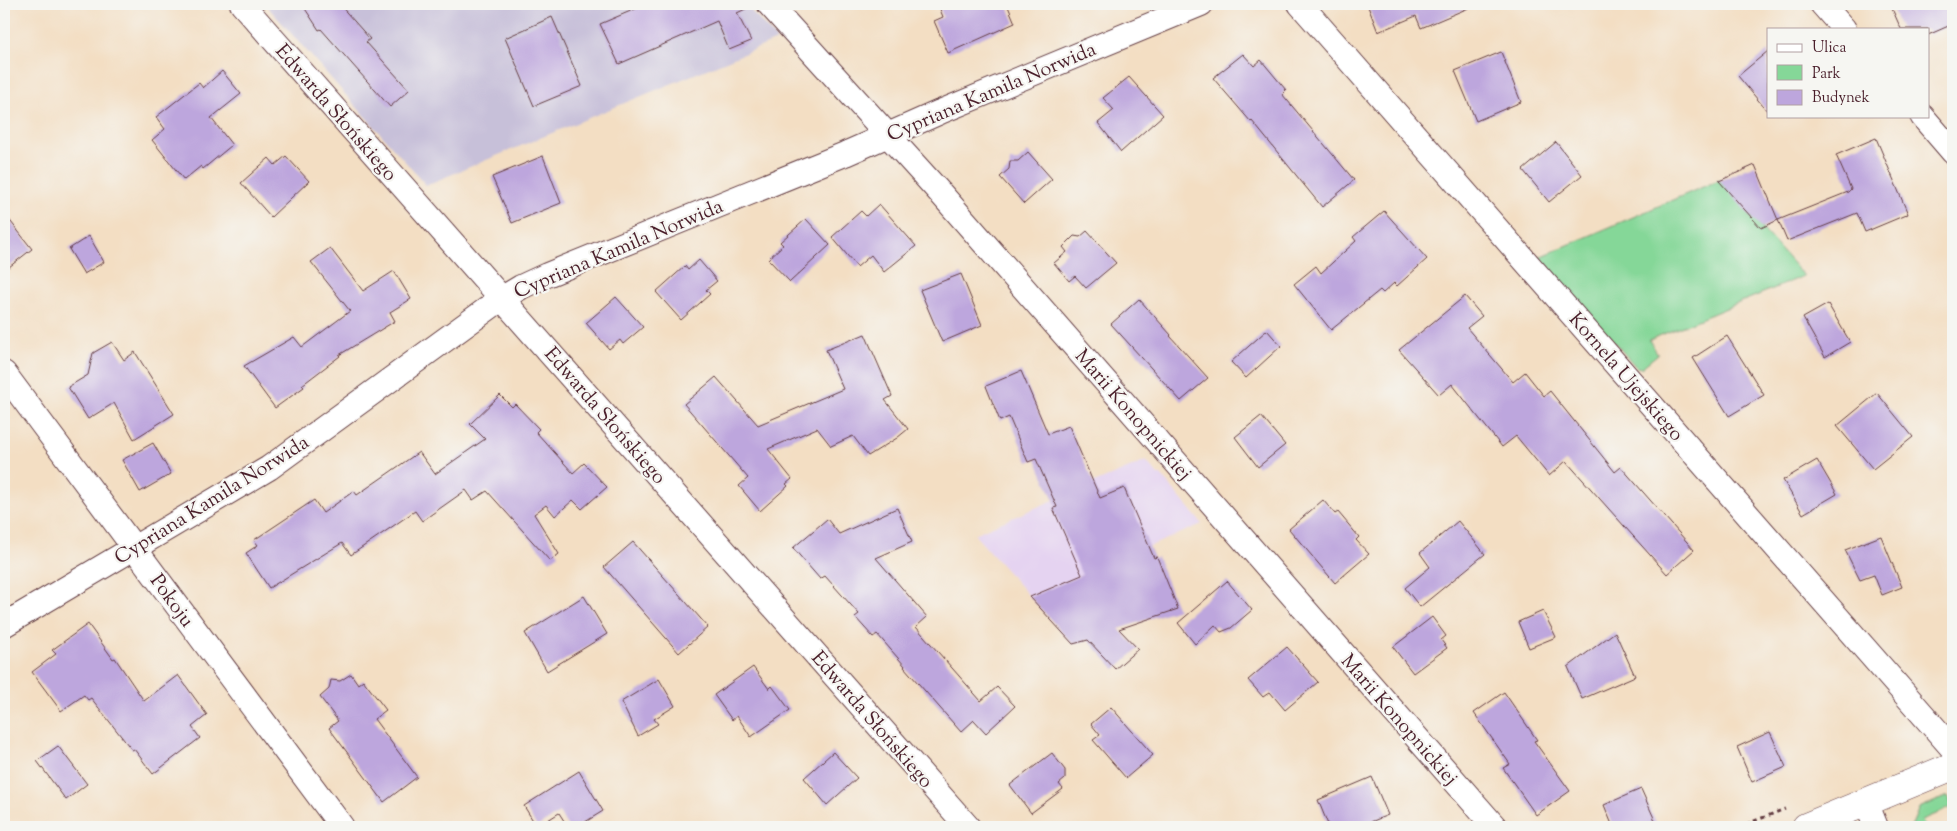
<svg xmlns="http://www.w3.org/2000/svg" width="1957" height="831" font-family="'Sorts Mill Goudy',serif">
	<style>
		.built { fill: #e5d3f1 }
		.industrial { fill: #c7c0d9 }
		.green { fill: #85d798; stroke: #687b62 }
		.building { fill: #bda6dd }
		.lines { fill: none; stroke-linecap: round; stroke-linejoin: round }
		.minor-casing { stroke: #633c42; stroke-width: 26 }
		.tertiary-casing { stroke: #633c42; stroke-width: 29 }
		.path { stroke: #633c42; stroke-width: 3; stroke-dasharray: 4 4; stroke-linecap: butt }
		.minor { stroke: #fff; stroke-width: 24 }
		.tertiary { stroke: #fff; stroke-width: 28 }
		.labels { text-anchor: middle; stroke-width: 4.5; stroke-linejoin: round; paint-order: stroke }
		.street-label { font-size: 20px; fill: #4a1f2b; stroke: #f6f6f2 }
	</style>
	<rect width="100%" height="100%" fill="#f6f6f2"/>
	<filter id="ink" filterUnits="userSpaceOnUse"><feTurbulence type="fractalNoise" baseFrequency=".02" numOctaves="2"/><feDisplacementMap in="SourceGraphic" scale="10" xChannelSelector="R" yChannelSelector="G"/><feConvolveMatrix kernelMatrix="1 2 1 2 8 2 1 2 1" color-interpolation-filters="sRGB"/></filter>
	<filter id="wash" filterUnits="userSpaceOnUse"><feTurbulence type="fractalNoise" baseFrequency=".0096" numOctaves="4" result="noise"/><feDisplacementMap in="SourceGraphic" scale="20" xChannelSelector="R" yChannelSelector="G"/><feGaussianBlur stdDeviation="1.12" result="paint"/><feColorMatrix in="noise" values="0 0 0 0 0 0 0 0 0 0 0 0 0 0 0 0 0 1.4 0 .05"/><feComposite in="paint" operator="in"/></filter>
	<g filter="url(#wash)">
		<rect width="100%" height="100%" fill="#f3dec3"/>
		<path class="built" d="M1146,461L1158,475H1161L1202,524L1030,597L974,534Z"/>
		<path class="industrial" d="M265,4H745L777,40L426,185Z"/>
		<path class="green" d="M1719,180L1804,276L1649,340L1658,354L1641,368L1636,367L1540,257Z
			M1948,796L1953,807L1922,820L1925,827H1911L1919,808Z"/>
		<g id="blocks">
			<path class="building" d="M302,4H339L370,39L366,42L409,90L390,107L321,29L319,30Z
				M647,4H756L737,13L751,41L729,50L717,21L619,64L600,24Z
				M938,4H1007L1015,23L948,53L934,21L943,17Z
				M1367,4H1478L1421,28L1416,16L1378,32Z
				M1890,4H1953V24L1928,35V29H1901Z
				M552,17L582,86L534,106L505,38Z
				M1768,51V112L1738,76Z
				M1501,52L1521,102L1476,121L1455,71Z
				M1243,54L1254,66L1261,60L1286,90L1282,94L1354,180L1322,207L1252,121L1251,122L1213,78Z
				M222,71L241,94L211,118L232,145L203,169L201,166L184,180L152,140L165,129L156,117L199,83L203,88Z
				M1129,77L1163,115L1121,152L1098,123L1114,110L1103,98Z
				M1876,138L1908,214L1865,232L1857,213L1787,241L1778,220L1848,192L1851,189L1836,155Z
				M1556,142L1582,175L1549,202L1523,170Z
				M1028,152L1052,179L1024,204L1000,177L1009,169L1010,161H1018Z
				M286,156L309,181L271,217L241,183L269,158L275,165Z
				M543,156L561,203L512,223L492,177Z
				M1755,165L1778,220L1761,228L1719,181Z
				M879,204L916,246L884,272L871,255L857,267L832,237L861,211L866,216Z
				M1384,211L1427,259L1397,286L1394,283L1383,293L1380,290L1331,330L1294,284L1316,266L1321,273L1356,241L1353,237Z
				M4,213L32,249L4,271Z
				M806,219L830,245L790,282L768,259L783,245L780,242Z
				M1087,231L1116,263L1086,288L1075,276L1069,281L1054,263L1067,252L1063,247L1074,236L1080,237Z
				M89,236L104,262L84,274L69,249Z
				M330,248L363,291L394,271L411,299L390,312L395,321L339,355L340,356L302,385L304,387L275,408L244,366L294,337L302,347L350,311L311,262Z
				M699,260L717,281L706,290L710,294L681,320L656,292L685,266L688,270Z
				M961,274L982,325L942,342L920,290Z
				M1465,296L1482,316L1467,328L1513,382L1525,372L1544,396L1550,391L1615,472L1621,467L1694,550L1667,574L1566,461L1549,476L1516,436L1502,447L1452,384L1439,395L1399,350Z
				M616,297L643,327L623,344L620,340L609,349L586,323Z
				M1139,299L1171,335L1170,336L1208,378L1181,401L1111,324Z
				M1828,304L1850,342L1825,357L1803,318Z
				M1267,330L1281,346L1246,378L1231,362Z
				M865,334L892,396L885,400L908,429L897,438L868,456L853,436L831,446L817,428L768,449L792,479L786,484L788,486L760,511L739,486L748,478L684,404L716,377L758,425L843,389L826,350Z
				M1727,336L1764,395L1729,416L1693,358Z
				M112,342L124,360L135,352L174,414L134,439L114,403L88,419L68,387L88,375L93,353Z
				M1021,371L1048,434L1069,426L1100,498L1124,488L1154,558L1157,557L1178,609L1119,629L1138,649L1115,669L1088,640L1073,644L1030,597L1082,575L1053,508L1057,507L1036,459L1028,462L1009,417L1000,421L986,386Z
				M1877,393L1913,437L1873,469L1837,426Z
				M500,395L512,407L515,404L539,429L536,432L573,473L584,463L607,487L582,509L573,500L555,516L546,505L534,514L559,554L550,561L487,491L473,500L466,490L422,521L415,511L351,555L342,543L269,588L246,553L258,545L254,540L314,500L323,513L354,491L357,495L419,452L435,474L485,439L470,424Z
				M1261,416L1285,445L1258,467L1235,437Z
				M153,443L171,474L140,492L122,460Z
				M1817,460L1837,494L1803,514L1783,480Z
				M1323,500L1335,514L1338,512L1359,537L1356,540L1369,554L1335,583L1289,529Z
				M897,508L912,542L876,558L927,617L916,627L981,701L997,687L1015,706L986,733L974,720L961,732L904,667L905,666L877,634L873,637L855,617L859,614L825,576L820,579L793,548L827,519L839,534Z
				M1458,521L1485,554L1420,607L1405,588L1430,567L1420,553Z
				M1881,536L1902,587L1882,595L1874,575L1860,580L1845,550Z
				M633,542L708,627L679,653L604,567Z
				M1227,581L1252,610L1231,628L1221,632L1215,625L1195,644L1178,623Z
				M584,596L607,634L547,671L525,633Z
				M1543,611L1556,637L1529,648L1518,622Z
				M1432,617L1446,636L1441,640L1447,648L1413,673L1393,647Z
				M88,624L113,659L115,658L144,701L178,675L207,715L192,727L200,738L153,774L134,749L132,750L91,698L88,700L84,695L61,711L32,672L56,654L52,650Z
				M1615,632L1635,676L1582,699L1568,667Z
				M1287,647L1318,682L1285,710L1270,692L1263,697L1248,680Z
				M753,667L769,689L772,686L790,710L751,737L737,716L732,720L714,695Z
				M351,674L358,684L363,680L386,710L374,719L417,777L384,802L329,728L338,721L320,697L329,689L331,680L340,681Z
				M659,679L675,706L654,719L658,724L638,736L621,702Z
				M1504,692L1537,740L1534,741L1570,791L1536,815L1503,768L1510,764L1474,713Z
				M1111,707L1153,755L1126,778L1093,740L1100,735L1091,724Z
				M1770,732L1786,767L1752,782L1737,747Z
				M58,746L87,784L66,800L37,761Z
				M833,752L857,778L827,805L804,778Z
				M1052,753L1065,770V779L1059,784L1063,789L1031,813L1010,785Z
				M579,771L603,811L577,827H568L559,813L537,827L524,806Z
				M1372,777L1388,815L1358,827H1329L1318,800Z
				M1641,789L1658,827H1613L1604,805Z"/>
		</g>
	</g>
	<g filter="url(#ink)">
		<use href="#blocks" fill-opacity="0" stroke="#633c42" stroke-width="1"/>
		<g class="lines">
			<defs>
				<path id="minor" d="M242,4L968,827
					M769,4L943,196L1495,827
					M1300,4L1953,749
					M1822,4L1844,29
					M1922,116L1953,152
					M4,373L342,827
					M4,625L269,468L501,299L521,287L547,275L845,154L940,112L1201,4
					M1866,802L1876,827"/>
				<path id="tertiary" d="M1806,827L1953,766"/>
			</defs>
			<use href="#minor" class="minor-casing"/>
			<use href="#tertiary" class="tertiary-casing"/>
			<path class="path" d="M1739,827L1785,809"/>
			<use href="#minor" class="minor"/>
			<use href="#tertiary" class="tertiary"/>
		</g>
	</g>
	<g class="labels">
		<g class="street-label">
			<text transform="translate(991 91) rotate(-23)" y="7">Cypriana Kamila Norwida</text>
			<text transform="translate(337 112) rotate(49)" y="7">Edwarda Słońskiego</text>
			<text transform="translate(618 248) rotate(-23)" y="7">Cypriana Kamila Norwida</text>
			<text transform="translate(1627 376) rotate(49)" y="7">Kornela Ujejskiego</text>
			<text transform="translate(1134 414) rotate(49)" y="7">Marii Konopnickiej</text>
			<text transform="translate(606 415) rotate(49)" y="7">Edwarda Słońskiego</text>
			<text transform="translate(211 499) rotate(-32)" y="7">Cypriana Kamila Norwida</text>
			<text transform="translate(173 600) rotate(54)" y="7">Pokoju</text>
			<text transform="translate(873 719) rotate(49)" y="7">Edwarda Słońskiego</text>
			<text transform="translate(1400 719) rotate(49)" y="7">Marii Konopnickiej</text>
		</g>
	</g>
	<rect width="1957" height="831" fill="none" stroke="#f6f6f2" stroke-width="20"/>
	<rect x="1767" y="28" width="162" height="90" fill="#f6f6f2" stroke="#b1a0a2"/>
	<rect x="1777" y="44" width="25" height="8" fill="#ffffff" stroke="#b1a0a2"/>
	<text x="1812" y="52" font-size="15" fill="#4a1f2b">Ulica</text>
	<rect x="1777" y="65" width="25" height="15" fill="#85d798" stroke="#b1a0a2"/>
	<text x="1812" y="78" font-size="15" fill="#4a1f2b">Park</text>
	<rect x="1777" y="90" width="25" height="15" fill="#bda6dd" stroke="#b1a0a2"/>
	<text x="1812" y="102" font-size="15" fill="#4a1f2b">Budynek</text>
</svg>
